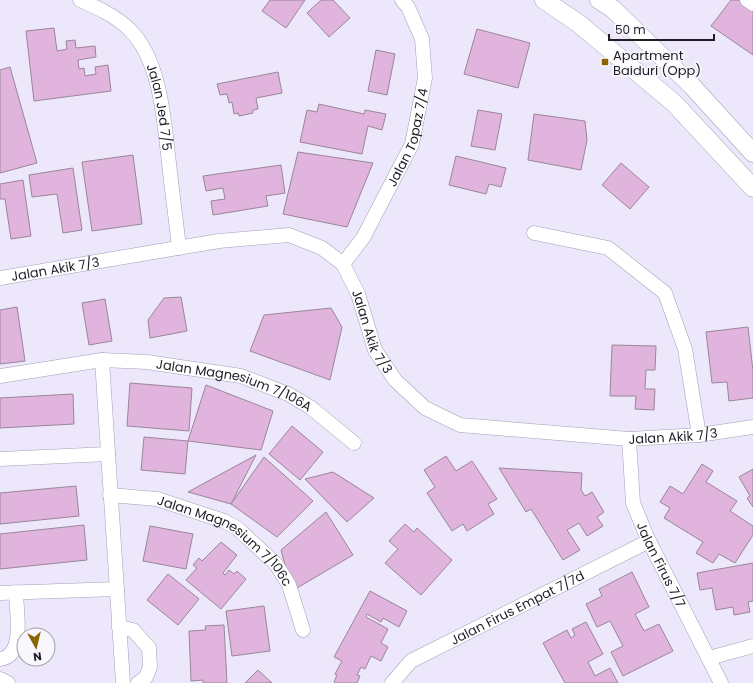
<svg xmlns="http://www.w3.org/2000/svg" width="753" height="683" font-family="Poppins,sans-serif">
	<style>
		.building { fill: #e0b4dd; stroke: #9a8698 }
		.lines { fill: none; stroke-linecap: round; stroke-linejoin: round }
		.minor-casing { stroke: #a59eb6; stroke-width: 15 }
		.major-casing { stroke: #a59eb6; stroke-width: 19 }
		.minor { stroke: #fff; stroke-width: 14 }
		.major { stroke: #fff; stroke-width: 18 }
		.poi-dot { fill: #896503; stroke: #f9f7fc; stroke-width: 1.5 }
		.labels { text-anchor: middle; stroke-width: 3.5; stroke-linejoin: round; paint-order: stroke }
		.poi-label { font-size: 13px; fill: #201d26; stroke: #f9f7fc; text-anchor: start }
		.street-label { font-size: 13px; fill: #201d26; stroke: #f9f7fc }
	</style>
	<rect width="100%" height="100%" fill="#ede7fb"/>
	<path class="building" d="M270,0H305L286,28L262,11Z
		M321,0H333L350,18L329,37L307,13Z
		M731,0H739L753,9V55L711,26Z
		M54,28L57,51L67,49L66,41L75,40L76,48L95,46L96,57L78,60L79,69L84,68L85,76L96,74L95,67L108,65L111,91L34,101L26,31Z
		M477,29L530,43L518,88L464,74Z
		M376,50L395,54L387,95L368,91Z
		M10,67L37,163L0,173V70Z
		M278,72L282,93L256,98L258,109L253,110V113L239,116L238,113L234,114L232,102L229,103L227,94L220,95L217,84Z
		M319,104L364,114L365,110L386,114L382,130L368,126L362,154L300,142L307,110L317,112Z
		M478,110L502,114L495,150L471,146Z
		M534,114L585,121L587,140L581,170L528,160Z
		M298,152L373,163L347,227L283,214Z
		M133,155L142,224L92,231L82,162Z
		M456,156L506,168L501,187L489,184L486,194L449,185Z
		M621,163L649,187L630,209L602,185Z
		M281,165L285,193L266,196L268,206L213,215L211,201L225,199L223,188L206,191L203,176Z
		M73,168L82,230L63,233L57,194L32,197L29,175Z
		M23,180L31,236L11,239L5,199H0V184Z
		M181,297L187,331L150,338L148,320L164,298Z
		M105,299L112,341L89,345L82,303Z
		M17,307L25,361L0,364V310Z
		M331,308L342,327L330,380L250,351L264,315Z
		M748,327L753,371V398L729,401L727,382L712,383L706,332Z
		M612,345L656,346L655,370H646L645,389H655L654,410L635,409L636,396H610Z
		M130,383L192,388L189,431L127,426Z
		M206,385L273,411L261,450L188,441Z
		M73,394L74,424L0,428V398Z
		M292,426L323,452L300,480L269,454Z
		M144,437L188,441L185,474L141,470Z
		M256,455L231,504L188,492Z
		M446,456L456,471L472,461L497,499L488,504L494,514L467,531L463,524L452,531L427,493L435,487L424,470Z
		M264,457L313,501L277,537L231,504Z
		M702,464L713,471L706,482L737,501L730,511L753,526V535L735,563L719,554L713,563L696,553L703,542L664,518L670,508L660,502L670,486L683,494Z
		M499,468L582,473L581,490L585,496L592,492L604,512L597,517L603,526L587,536L579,523L567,530L580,550L563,560L531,509L526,512Z
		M753,469V507L747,498L750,496L739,477Z
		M333,472L374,498L347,522L305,479Z
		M76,486L79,516L0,524V493Z
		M326,512L353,555L292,591L281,550Z
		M405,524L414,532L417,528L452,560L421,595L385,563L398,549L389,541Z
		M84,525L87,560L0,569V534Z
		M150,526L193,534L186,569L143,561Z
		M221,542L237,555L223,573L225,575L229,570L234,574L237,571L246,579L221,609L186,580L197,568L193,565L199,558L202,561Z
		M753,563V601L748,602L750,612L734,615L733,607L716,610L712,588L700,590L697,573Z
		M632,572L649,607L635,614L644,631L659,624L673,651L623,676L611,652L623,646L610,621L597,627L586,604L602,596L599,589Z
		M168,574L199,599L178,625L147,600Z
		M370,591L407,611L399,627L383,618L381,622L367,614L366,617L388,629L381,643L388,647L381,661L371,656L365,669L361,667L357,675L360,676L357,683H336L334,682L337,675L335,674L342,661L334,657Z
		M264,606L270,651L232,656L226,611Z
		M586,622L603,654L588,662L595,676L610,668L618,683H565L543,643L567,630L571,638L575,635L572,629Z
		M224,625L227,683H203V680L191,681L189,631L206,630L205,626Z
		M258,670L272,683H245Z"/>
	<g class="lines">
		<defs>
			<g id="minor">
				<path id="s1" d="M80,0C98,8 116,16 130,30C161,61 164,121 169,163C172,191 176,220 179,248"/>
				<path d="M747,0L753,4"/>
				<path d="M534,233L608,248L665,293L685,349L699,435"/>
				<path id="s2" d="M343,264L363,238L412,144L425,78L422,39L408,7L402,0"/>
				<path id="s3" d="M0,278L219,241L289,235L322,248L343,264L358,294L375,350L395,380L425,408L460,425L629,439L699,435L753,427"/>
				<path d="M102,360L123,683"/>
				<path id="s4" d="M0,376L102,360L147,362L241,376L288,394L310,407L354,443"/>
				<path id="s5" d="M629,439L633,503L647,537L721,683"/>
				<path d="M0,459L108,454"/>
				<path id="s6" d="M110,495L157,499L224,521L237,528L276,564L289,585L303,630"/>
				<path d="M0,593L117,589"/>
				<path d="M119,627L133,630L149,648L150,667L146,677L138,683"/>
				<path d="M709,658L753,646"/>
				<path d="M0,659C26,656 16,611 16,592"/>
				<path d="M0,679L8,683"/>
				<path id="s7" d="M392,683L411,661L649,541"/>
			</g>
			<path id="major" d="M544,0L578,23L674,103L753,188
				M599,0L613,9L692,86L753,153"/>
		</defs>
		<use href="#minor" class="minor-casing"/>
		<use href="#major" class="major-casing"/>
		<use href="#minor" class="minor"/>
		<use href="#major" class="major"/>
	</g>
	<rect class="poi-dot" x="601" y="58" width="8" height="8" rx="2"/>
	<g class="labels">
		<g class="poi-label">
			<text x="613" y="60">Apartment<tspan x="613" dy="15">Baiduri (Opp)</tspan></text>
		</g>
		<g class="street-label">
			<text dy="5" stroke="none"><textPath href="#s1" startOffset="143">Jalan Jed 7/5</textPath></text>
			<text dy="5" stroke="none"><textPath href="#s2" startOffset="144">Jalan Topaz 7/4</textPath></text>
			<text dy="5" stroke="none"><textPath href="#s3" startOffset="56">Jalan Akik 7/3</textPath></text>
			<text dy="5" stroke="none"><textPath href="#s3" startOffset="428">Jalan Akik 7/3</textPath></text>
			<text dy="5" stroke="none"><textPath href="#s4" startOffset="239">Jalan Magnesium 7/106A</textPath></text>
			<text dy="5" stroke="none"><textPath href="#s3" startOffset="776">Jalan Akik 7/3</textPath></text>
			<text dy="5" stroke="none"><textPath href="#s6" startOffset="129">Jalan Magnesium 7/106c</textPath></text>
			<text dy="5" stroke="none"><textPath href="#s5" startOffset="132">Jalan Firus 7/7</textPath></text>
			<text dy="5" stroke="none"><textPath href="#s7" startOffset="148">Jalan Firus Empat 7/7d</textPath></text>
		</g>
	</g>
	<g transform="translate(36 647) rotate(172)"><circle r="19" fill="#f9f7fc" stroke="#a2a0a6"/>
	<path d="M0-3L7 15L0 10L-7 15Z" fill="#896503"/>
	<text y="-6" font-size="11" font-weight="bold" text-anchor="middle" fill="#201d26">N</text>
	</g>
	<path d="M609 34v6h105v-6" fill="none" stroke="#201d26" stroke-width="2"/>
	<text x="615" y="34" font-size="12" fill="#201d26" stroke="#f9f7fc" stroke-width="3" paint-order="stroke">50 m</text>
</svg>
